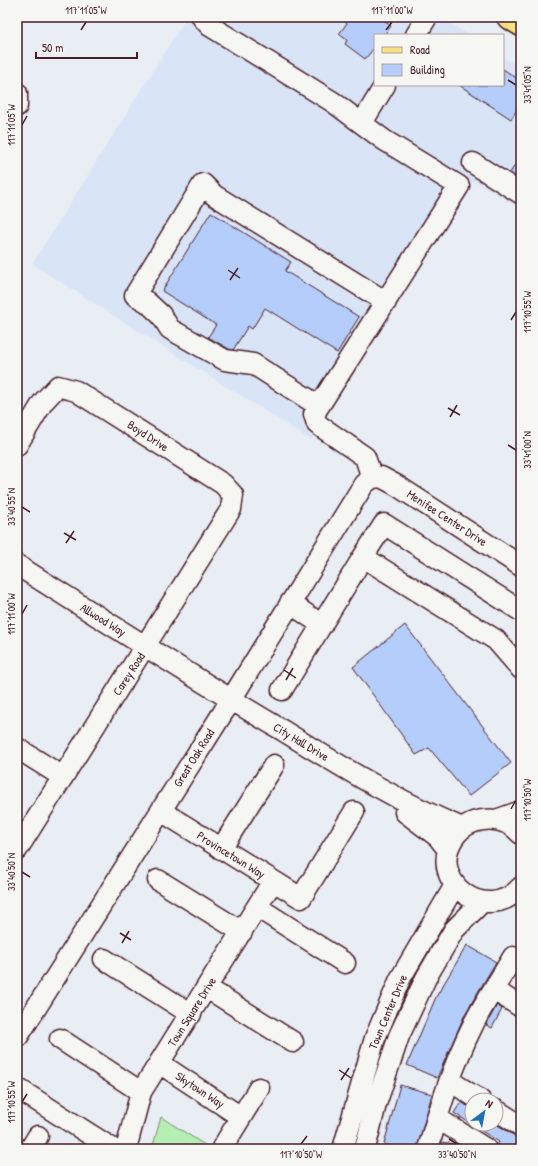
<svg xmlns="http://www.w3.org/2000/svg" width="538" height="1166" font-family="'Patrick Hand',sans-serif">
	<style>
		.built { fill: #d9e4f6 }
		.green { fill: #b5efb3; stroke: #80876f }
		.building { fill: #b5cdfb; stroke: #4a1f2b }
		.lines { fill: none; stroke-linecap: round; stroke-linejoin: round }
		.minor-casing { stroke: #4a1f2b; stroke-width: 23 }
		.major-casing { stroke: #4a1f2b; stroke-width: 25 }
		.minor { stroke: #f6f6f2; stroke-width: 20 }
		.major { stroke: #f9e181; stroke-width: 22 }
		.ticks { fill: none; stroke: #4a1f2b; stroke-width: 1.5 }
		.labels { text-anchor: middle; stroke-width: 3; stroke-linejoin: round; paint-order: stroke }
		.street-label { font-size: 12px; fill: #4a1f2b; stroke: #f6f6f2 }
		.neatline { fill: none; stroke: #4a1f2b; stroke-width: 1.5 }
		.ticks-label { font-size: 10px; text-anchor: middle; fill: #4a1f2b }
	</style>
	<rect width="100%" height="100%" fill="#e9eef4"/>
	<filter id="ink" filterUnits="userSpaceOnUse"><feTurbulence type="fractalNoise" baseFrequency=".025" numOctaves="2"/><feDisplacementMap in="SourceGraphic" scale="8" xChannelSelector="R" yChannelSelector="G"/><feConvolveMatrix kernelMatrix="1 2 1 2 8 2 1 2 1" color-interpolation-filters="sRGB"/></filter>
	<g filter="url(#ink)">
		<path class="built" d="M187,17H440L469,35H375V85H503V57L521,68V209L474,180L311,440L32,264Z"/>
		<path class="green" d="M161,1117L211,1149H152Z"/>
		<path class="building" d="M339,17H389L385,21L391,26L384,35H375V47L365,59L345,44L347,40L339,34L347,23Z
			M503,69L521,81V104L511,119L459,85H503Z
			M521,155V180L510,173Z
			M211,212L291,262L285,271L359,317L337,353L265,308L252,329L248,326L233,350L229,349L208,337L216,325L162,291Z
			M405,625L511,763L469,796L429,748L416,755L353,667Z
			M467,945L496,962L465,1014L437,1078L407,1065L436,997Z
			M497,1005L502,1009L492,1028L486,1025Z
			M400,1085L432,1094L417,1149H402L384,1144Z
			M461,1102L472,1109V1124H496L515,1136L521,1137V1149H497V1146L499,1142L454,1113Z
			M442,1142L455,1144V1149H440Z"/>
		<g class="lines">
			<defs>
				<path id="minor" d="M202,17L210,26L333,102L384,140L459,186L314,414L317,424L365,457L372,478
					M416,35L427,17
					M17,93V106
					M362,123L385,85
					M473,163L520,193
					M319,406L253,364L225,360L170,329L161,315L147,302L135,295L203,184L214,195L386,302
					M17,445L43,402L58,386L76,391L223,484L233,495L231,509L17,850
					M372,478L381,477L396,485L521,566
					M363,557L384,524L521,611
					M17,565C105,621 192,677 282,730C340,766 399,802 462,828
					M290,603L322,625
					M282,690L363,557L496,640L521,669
					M17,748L63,777
					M161,811L301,898L354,812
					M405,812L438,837L448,850
					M496,820L521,811
					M521,834C511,823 498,818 483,820C472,821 461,827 455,836C424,879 485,927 521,887
					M221,849L274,765
					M158,880L242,932
					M257,907L345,963
					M104,959L191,1014
					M207,988L293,1042
					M494,990L521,1007
					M17,1038L224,711L364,484L372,478
					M60,1039L141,1092
					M159,1063L241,1117
					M450,1081L480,1100
					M17,1088L113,1149
					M496,1110L521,1126
					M437,1118L486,1149
					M222,1148L259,1088
					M30,1149L38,1136
					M126,1149L141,1092L273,881
					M343,1149L375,1038L400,979L455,885
					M365,1149L376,1104L399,1036L426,978L454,930L482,902
					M428,1149C440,1107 453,1065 473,1025C484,1002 500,980 513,957L521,962"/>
				<path id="major" d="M508,17L521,25"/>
			</defs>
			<use href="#minor" class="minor-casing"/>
			<use href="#major" class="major-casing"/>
			<use href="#minor" class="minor"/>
			<use href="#major" class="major"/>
		</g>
	</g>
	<path class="ticks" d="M81,30L86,22M386,30L392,22M508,80L516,85M22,125L27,116M228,270L240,278M230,280L238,268M511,320L516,312M448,408L460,415M450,417L457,405M508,445L516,450M22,507L30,512M64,533L76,540M66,543L74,531M22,614L27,605M284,670L296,678M286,680L293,668M511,809L516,800M22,872L30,877M120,933L131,940M122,943L129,931M339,1070L351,1078M341,1080L349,1068M22,1102L27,1094M449,1139L457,1144M301,1144L307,1136"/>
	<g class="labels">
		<g class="street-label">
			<text transform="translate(148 436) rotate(33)" y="4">Boyd Drive</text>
			<text transform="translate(447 518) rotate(33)" y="4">Menifee Center Drive</text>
			<text transform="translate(103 620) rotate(32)" y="4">Allwood Way</text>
			<text transform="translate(129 674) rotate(-57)" y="4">Carey Road</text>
			<text transform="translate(301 742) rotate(31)" y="4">City Hall Drive</text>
			<text transform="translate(194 758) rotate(-58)" y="4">Great Oak Road</text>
			<text transform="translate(231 855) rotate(32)" y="4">Provincetown Way</text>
			<text transform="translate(192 1012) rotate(-58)" y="4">Town Square Drive</text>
			<text transform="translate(388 1012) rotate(-67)" y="4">Town Center Drive</text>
			<text transform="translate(200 1090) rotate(33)" y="4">Skytown Way</text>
		</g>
	</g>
	<rect width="538" height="1166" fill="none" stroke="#f6f6f2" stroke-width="44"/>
	<rect x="374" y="34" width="130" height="52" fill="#f6f6f2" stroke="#b1a0a2"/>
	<rect x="382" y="47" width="20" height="6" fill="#f9e181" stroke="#b1a0a2"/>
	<text x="410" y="54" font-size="12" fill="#4a1f2b">Road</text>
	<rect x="382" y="64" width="20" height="12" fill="#b5cdfb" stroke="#b1a0a2"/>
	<text x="410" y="74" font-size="12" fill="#4a1f2b">Building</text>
	<g transform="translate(484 1112) rotate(32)"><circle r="19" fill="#f6f6f2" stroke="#b1a0a2"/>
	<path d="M0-3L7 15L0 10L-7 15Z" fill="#1f6fb2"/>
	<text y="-6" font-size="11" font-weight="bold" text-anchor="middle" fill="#4a1f2b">N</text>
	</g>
	<path d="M36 52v6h101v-6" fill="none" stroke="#4a1f2b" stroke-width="2"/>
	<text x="42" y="52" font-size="12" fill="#4a1f2b" stroke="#f6f6f2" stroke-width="3" paint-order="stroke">50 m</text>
	<rect x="22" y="22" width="494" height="1122" class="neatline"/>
	<g class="ticks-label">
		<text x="86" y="14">117°11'05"W</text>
		<text x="392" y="14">117°11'00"W</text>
		<text transform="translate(527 85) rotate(-90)" y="4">33°41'05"N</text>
		<text transform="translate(11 125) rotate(-90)" y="4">117°11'05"W</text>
		<text transform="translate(527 312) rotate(-90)" y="4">117°10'55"W</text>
		<text transform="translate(527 450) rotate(-90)" y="4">33°41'00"N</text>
		<text transform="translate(11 507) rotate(-90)" y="4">33°40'55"N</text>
		<text transform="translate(11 614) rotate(-90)" y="4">117°11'00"W</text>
		<text transform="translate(527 800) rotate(-90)" y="4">117°10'50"W</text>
		<text transform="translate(11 872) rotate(-90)" y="4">33°40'50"N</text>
		<text transform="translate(11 1102) rotate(-90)" y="4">117°10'55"W</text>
		<text x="301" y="1158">117°10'50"W</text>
		<text x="457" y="1158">33°40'50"N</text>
	</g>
</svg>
